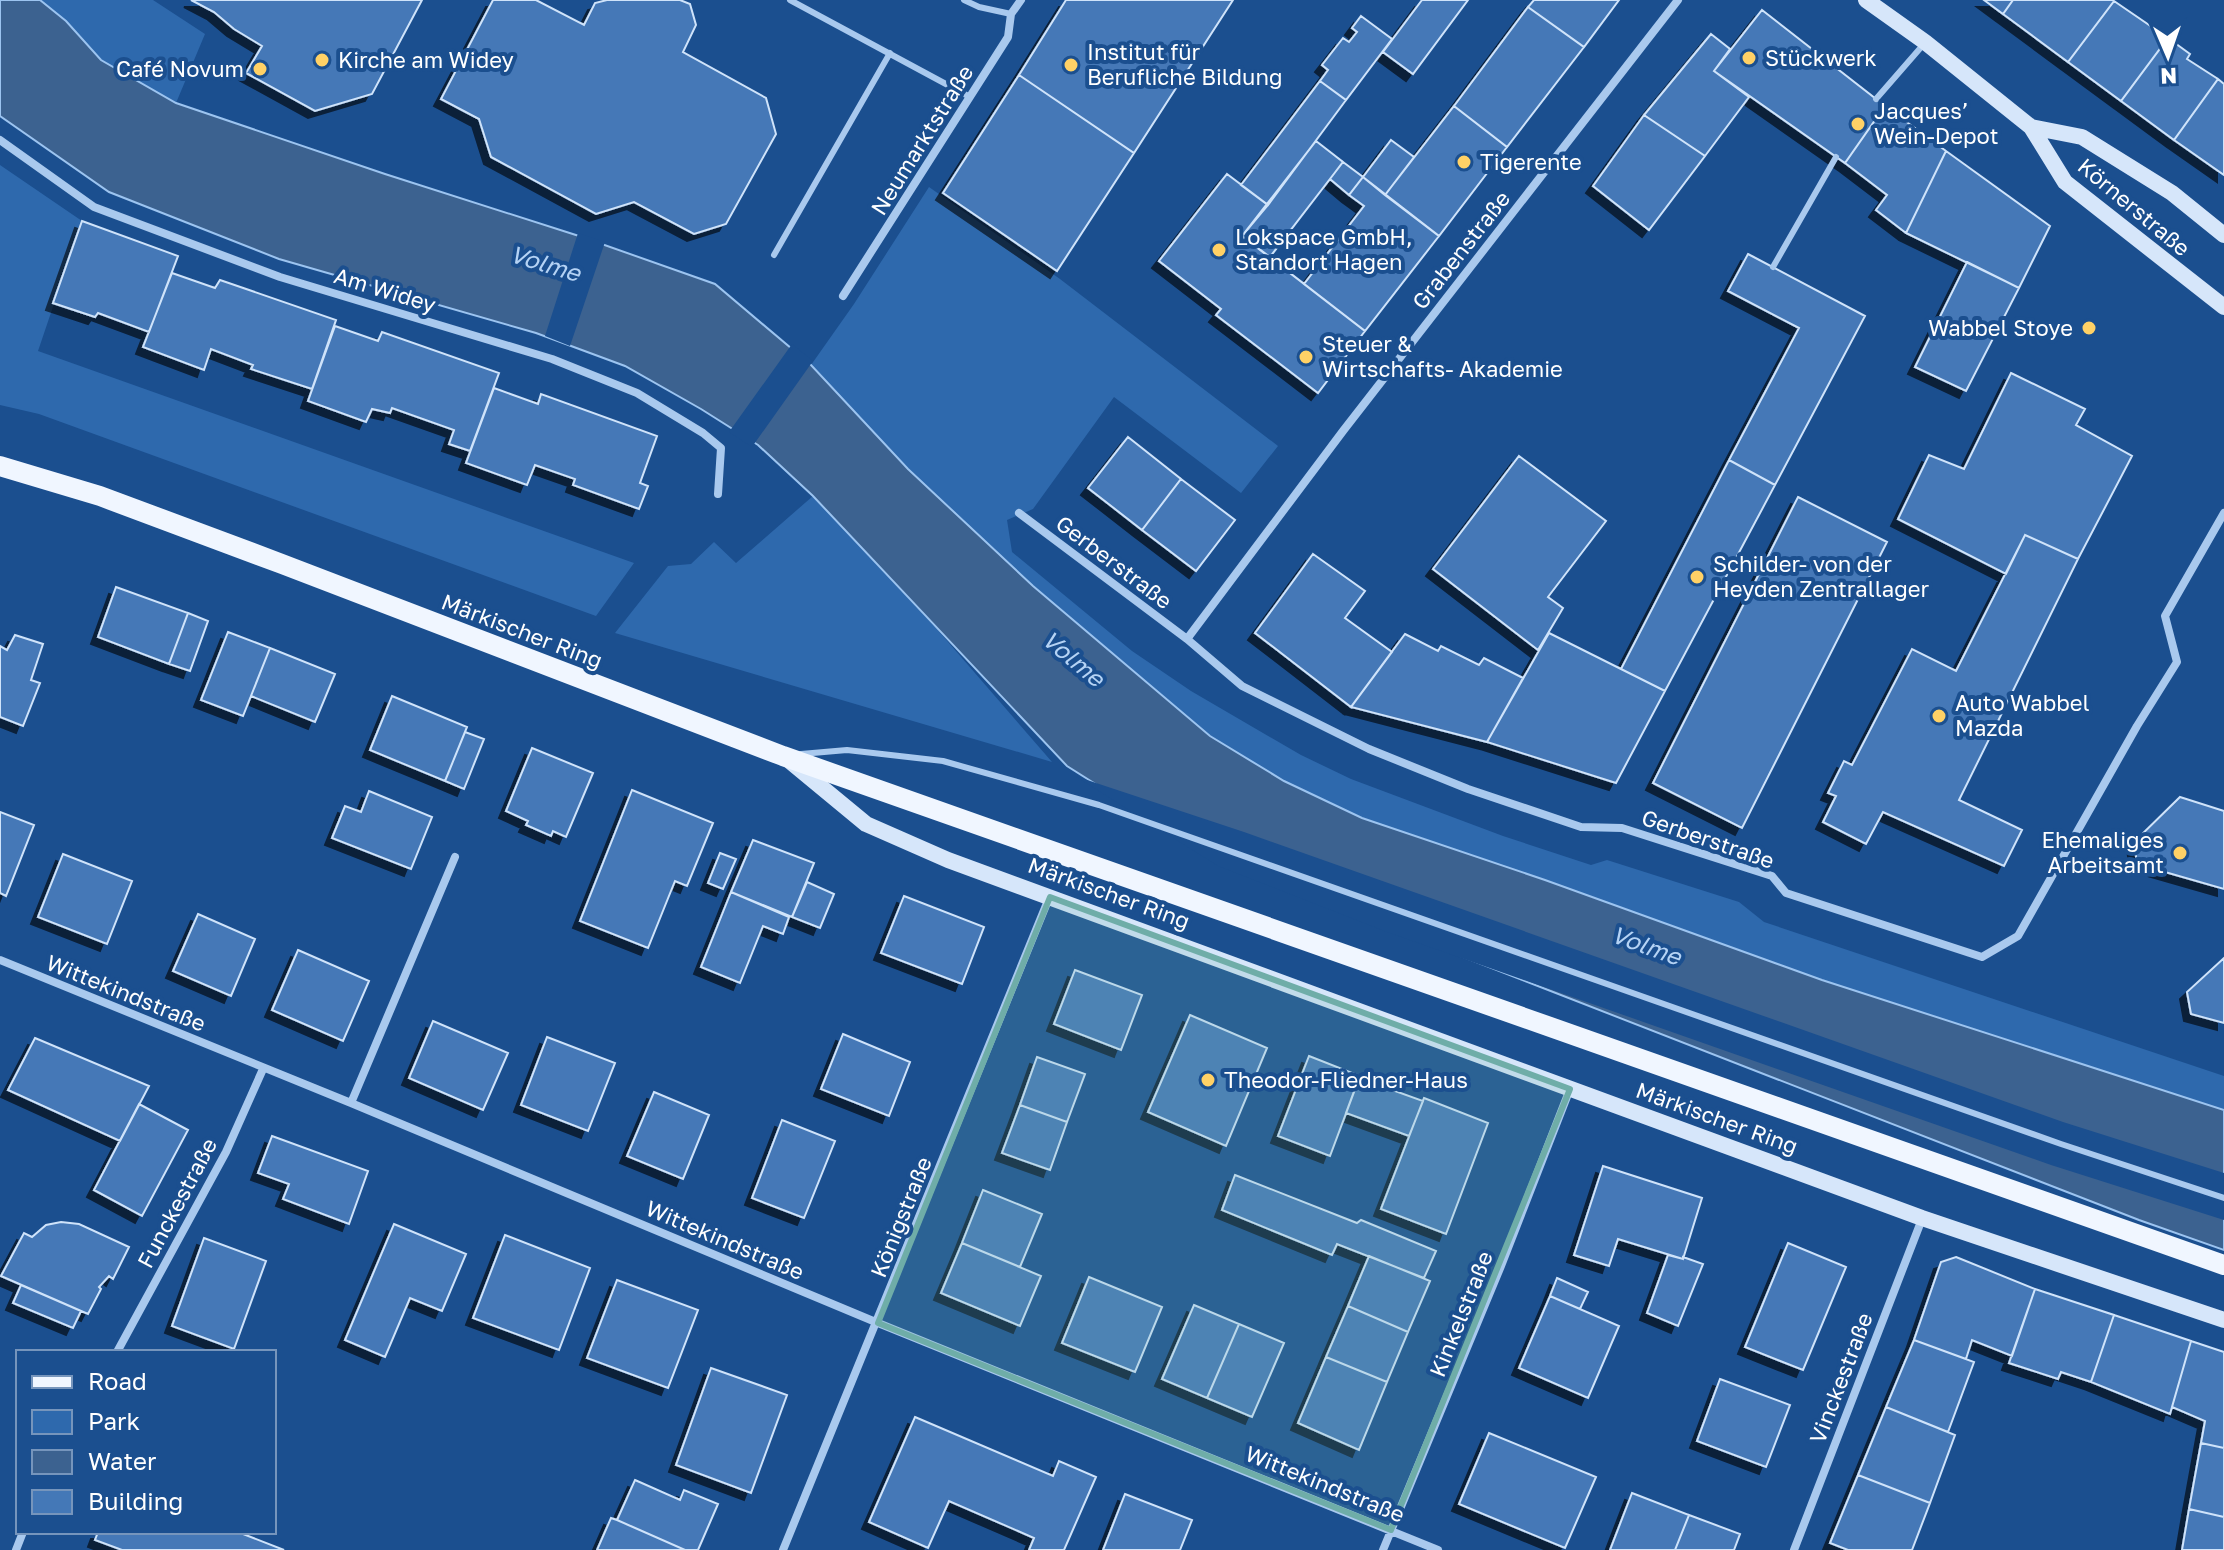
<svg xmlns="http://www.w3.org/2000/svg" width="2224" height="1550" font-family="'Golos Text',sans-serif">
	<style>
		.green { fill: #2e69ad }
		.water { fill: #3c6290; stroke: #9cc4f0; stroke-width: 2 }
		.pier { fill: #1b4f8f }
		.building { fill: #4478b7; stroke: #cfe3fa; stroke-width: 2; filter: url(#shadow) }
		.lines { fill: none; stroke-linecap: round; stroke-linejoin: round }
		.lane { stroke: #a9c9ee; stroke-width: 6 }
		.street { stroke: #a9c9ee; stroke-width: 8 }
		.secondary { stroke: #d6e6fa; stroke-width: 16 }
		.primary { stroke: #f0f6ff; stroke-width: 20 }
		.marked { fill: #6fada8; fill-opacity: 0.2; stroke: #6fada8; stroke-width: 6; stroke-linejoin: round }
		.poi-dot { fill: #ffd166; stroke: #1b4f8f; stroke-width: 3 }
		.labels { text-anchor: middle; stroke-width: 8; stroke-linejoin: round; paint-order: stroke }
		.poi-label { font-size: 22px; fill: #fff; stroke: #1b4f8f; text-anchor: start }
		.street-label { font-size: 22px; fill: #fff; stroke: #1b4f8f }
		.water-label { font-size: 24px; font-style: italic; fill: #b5d3f5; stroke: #1b4f8f }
	</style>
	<defs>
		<filter id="shadow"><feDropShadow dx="-7" dy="7" stdDeviation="0" flood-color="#0009"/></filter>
	</defs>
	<rect width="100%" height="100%" fill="#1b4f8f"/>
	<path class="green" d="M40,0H153L205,34L176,103L101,60L66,21Z
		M0,165L82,221L38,351L634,563L596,616L39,414L0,405Z
		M929,187L1060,279L1278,446L1241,493L1114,397L1033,509L1007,520L1012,552L1132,651L1191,691L1301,755L1351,779L1503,836L1591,865L1607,860L1739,902L1764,922L2224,1076V1110L1822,980L1362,818L1284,781L1210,736L1033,586L908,469L811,365L854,304Z
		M813,496L936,628L1052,762L615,633L668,566L691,564L714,542L736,563Z"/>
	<path class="water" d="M0,0H40L66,21L101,60L176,103L385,174L579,236L715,284L811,365L908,469L1033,586L1210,736L1284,781L1362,818L1545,880L1822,980L2224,1110V1250L2139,1220L1219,862L1067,766L813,496L758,445L701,409L625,366L536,333L279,259L109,192L0,116Z"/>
	<path class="pier" d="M578,233L605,242L570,346L545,336Z
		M792,344L813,361L752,447L729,432Z
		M1075,776L1244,832L2063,1122L2224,1173V1220L2051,1165L1387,932L1218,866Z"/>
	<path class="building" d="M191,0H422L372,94L315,111L246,73L262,46L234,29L214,12Z
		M493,0H536L584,25L595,3L607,0H680L690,4L696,25L683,52L766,98L776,134L726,224L694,234L634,202L596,214L491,157L479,119L441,99Z
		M1066,0H1233L1134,153L1019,75Z
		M1422,0H1468L1413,74L1383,52Z
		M1534,0H1619L1584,47L1528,7Z
		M1984,0H2013L2003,14Z
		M2013,0H2113L2114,1L2068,62L2003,14Z
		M2114,1L2168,38L2121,101L2068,62Z
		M1528,7L1584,47L1507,147L1454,106Z
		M1762,10L1885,106L1845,163L1714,71Z
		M1361,16L1392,39L1346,100L1320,81L1328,70L1322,65L1343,38L1349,42L1357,32L1352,28Z
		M1711,34L1730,49L1714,71L1749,97L1705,156L1644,115Z
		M2168,38L2190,54L2187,59L2218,79L2174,140L2121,101Z
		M1019,75L1134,153L1057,271L943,193Z
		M2218,79L2224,84V175L2174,140Z
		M1320,81L1346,100L1268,205L1241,185Z
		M1454,106L1507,147L1439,236L1385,195Z
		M1885,106L1946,151L1906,233L1876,210L1887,195L1845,163Z
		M1644,115L1705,156L1649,230L1593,186Z
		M1391,140L1414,157L1385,195L1363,177Z
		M1316,141L1343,162L1270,257L1242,236Z
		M1946,151L2050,226L2019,288L1906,233Z
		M1343,162L1363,177L1349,195L1330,179Z
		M1227,174L1268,205L1242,236L1365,331L1318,393L1216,315L1221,309L1159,261Z
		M1363,177L1439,236L1365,331L1304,284L1364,206L1349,195Z
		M82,221L178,256L149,332L98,313L95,317L53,303Z
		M1748,254L1865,316L1775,485L1729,460L1799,328L1728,291Z
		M1967,262L2019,288L1966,391L1915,367Z
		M172,273L215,288L220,280L336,320L312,389L251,369L253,365L211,349L204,370L143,347Z
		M335,326L378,341L382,332L499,373L470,451L449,444L454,430L392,408L390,413L372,409L366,422L308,401Z
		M2011,373L2085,409L2076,425L2132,456L2078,559L2025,535L2006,574L1898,519L1929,455L1964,469Z
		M494,388L538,404L541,394L657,436L640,483L648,486L639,509L573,485L575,479L535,465L527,485L466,463Z
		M1128,437L1181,479L1142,530L1088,488Z
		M1519,456L1606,521L1548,597L1563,608L1538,650L1433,569Z
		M1729,460L1775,485L1665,691L1621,669Z
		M1181,479L1235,520L1196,571L1142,530Z
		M1798,497L1887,542L1742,828L1653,783Z
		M2025,535L2078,559L1959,800L2022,830L2004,866L1883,812L1866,844L1823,822L1836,796L1828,793L1844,761L1852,765L1912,649L1956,671Z
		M1313,554L1365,591L1345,618L1392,652L1351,707L1255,633Z
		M116,587L188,613L169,664L98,637Z
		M188,613L208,621L190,671L169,664Z
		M228,632L270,648L243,716L201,700Z
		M1549,633L1665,691L1616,783L1487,742Z
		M1405,634L1438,651L1441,646L1479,665L1484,658L1523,678L1487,742L1351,707Z
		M15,635L43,644L31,680L40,683L23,726L0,717V646L7,650Z
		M270,648L335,674L315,722L251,696Z
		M392,696L467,727L445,781L370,750Z
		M465,732L484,739L464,789L445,781Z
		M532,748L593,773L566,837L553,831L551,836L526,825L528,821L506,811Z
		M632,790L713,823L687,886L675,881L648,948L580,921Z
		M369,791L432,817L411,869L332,838L345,806L361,812Z
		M2180,797L2224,811V889L2137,864L2134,842Z
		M0,812L34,825L6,896L0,893Z
		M753,840L814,863L792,917L731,892Z
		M720,853L736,859L723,889L708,883Z
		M63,854L132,881L107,944L38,917Z
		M807,882L834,894L820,928L792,917Z
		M731,892L789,917L783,934L763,926L740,983L701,967Z
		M904,896L984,927L962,984L881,953Z
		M198,914L255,939L231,996L173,971Z
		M298,950L369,981L343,1041L272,1010Z
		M2224,958V1023L2191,1014L2187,992Z
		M1075,970L1142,995L1121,1050L1054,1024Z
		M1190,1015L1267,1048L1226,1146L1148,1112Z
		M433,1021L508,1053L483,1110L409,1078Z
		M843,1034L910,1062L889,1116L821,1089Z
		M547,1037L615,1063L588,1131L521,1105Z
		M35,1038L149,1086L120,1141L8,1090Z
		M1309,1056L1360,1076L1330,1156L1278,1136Z
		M1037,1057L1085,1074L1067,1122L1020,1105Z
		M1359,1078L1423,1101L1409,1136L1346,1113Z
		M654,1092L709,1115L683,1179L627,1156Z
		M1424,1098L1488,1123L1446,1234L1381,1209Z
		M139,1104L188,1130L142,1216L94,1190Z
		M1020,1105L1067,1122L1050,1170L1002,1153Z
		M782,1120L835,1141L804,1218L752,1198Z
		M272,1136L368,1171L349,1224L283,1199L289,1184L258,1173Z
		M1603,1166L1702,1198L1683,1259L1618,1239L1609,1266L1574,1255Z
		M1235,1175L1357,1223L1361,1220L1436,1251L1424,1278L1337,1244L1332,1255L1222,1210Z
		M983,1190L1042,1214L1020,1267L962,1243Z
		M61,1222L79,1224L129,1247L113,1279L109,1276L99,1287L101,1289L88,1314L1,1276L24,1233L32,1237L46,1225Z
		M394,1224L466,1254L442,1311L410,1298L385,1357L345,1340Z
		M505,1235L590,1268L559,1350L473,1318Z
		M204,1238L266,1261L234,1349L172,1326Z
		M962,1243L1041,1276L1020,1326L941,1293Z
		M1788,1243L1846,1267L1803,1370L1745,1347Z
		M1668,1255L1683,1259V1257L1703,1264L1678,1326L1647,1313Z
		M1369,1256L1430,1281L1408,1332L1348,1306Z
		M1956,1257L2035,1289L2012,1356L1972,1340L1966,1359L1914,1340L1941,1262Z
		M1089,1277L1162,1307L1135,1372L1062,1343Z
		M1557,1278L1588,1292L1580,1309L1550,1296Z
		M617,1280L698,1310L668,1388L587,1358Z
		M21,1285L81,1311L73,1328L13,1303Z
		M2035,1289L2114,1315L2091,1382L2061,1372L2058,1379L2009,1363Z
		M1550,1296L1619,1326L1588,1398L1519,1368Z
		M1194,1305L1239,1324L1207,1398L1162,1379Z
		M1348,1306L1408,1332L1387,1382L1326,1357Z
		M2114,1315L2191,1341L2170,1414L2091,1382Z
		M1239,1324L1284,1343L1252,1417L1207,1398Z
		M1914,1340L1974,1362L1948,1432L1886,1407Z
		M2191,1341L2224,1352V1448L2201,1443L2205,1421L2172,1407Z
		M1326,1357L1387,1382L1359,1450L1298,1423Z
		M711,1368L787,1395L751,1493L676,1465Z
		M1720,1379L1790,1405L1766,1467L1697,1441Z
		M1886,1407L1955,1435L1930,1503L1858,1475Z
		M915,1417L1053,1476L1059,1461L1096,1477L1064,1550H1029L1034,1538L949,1501L928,1548L869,1522Z
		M1489,1433L1596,1477L1565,1548L1459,1504Z
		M2201,1443L2224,1448V1517L2189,1509Z
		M1858,1475L1930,1503L1912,1550H1848L1830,1543Z
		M635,1480L680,1500L684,1490L718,1504L698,1550H685L617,1520Z
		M1632,1493L1689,1515L1675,1550H1610Z
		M1125,1494L1192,1520L1180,1550H1103Z
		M2189,1509L2224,1517V1550H2182Z
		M1689,1515L1740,1534L1734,1550H1675Z
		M611,1518L617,1520L685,1550H597Z
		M98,1532H238L284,1550H122L95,1540Z"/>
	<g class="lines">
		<path class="lane" d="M790,0L970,97
			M964,0L979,7L1011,14
			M1876,99L1923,45
			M774,255L890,53
			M1773,267L1836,157
			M801,754L847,750L943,761L1099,805L2061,1144L2224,1198"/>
		<path class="street" d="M0,140L94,207L280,277L552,359L637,393L703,433L721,448L718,494
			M843,296L1008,37L1011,14L1021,0
			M1019,513L1187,639L1242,686L1369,749L1468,789L1581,827L1622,828L1772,876L1786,893L1982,957L2018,936L2137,726L2177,662L2165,616L2224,513
			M1187,639L1343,431L1678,0
			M0,960L351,1103L878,1323L1438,1550
			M351,1103L455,857
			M117,1352L226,1152L263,1069
			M16,1550L23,1532
			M783,1550L1049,898
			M1383,1550L1501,1266L1570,1089
			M1794,1550L1922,1219"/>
		<path class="secondary" d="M1866,0L1925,42L2031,127L2065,182L2224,307
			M2031,127L2082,137L2172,193L2224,235
			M791,762L866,824L948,860L1922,1218L2224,1320"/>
		<path class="primary" d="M0,466L100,496L282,564L783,756L2224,1265"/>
	</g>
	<path class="marked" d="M1050,897L1570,1089L1391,1530L878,1323Z"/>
	<g class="poi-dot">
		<circle cx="1749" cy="58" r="8"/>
		<circle cx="322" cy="60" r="8"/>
		<circle cx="1071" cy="65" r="8"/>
		<circle cx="260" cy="69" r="8"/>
		<circle cx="1858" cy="124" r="8"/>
		<circle cx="1464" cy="162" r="8"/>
		<circle cx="1219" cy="250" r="8"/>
		<circle cx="2089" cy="328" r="8"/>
		<circle cx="1306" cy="357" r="8"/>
		<circle cx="1697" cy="577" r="8"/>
		<circle cx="1939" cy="716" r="8"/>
		<circle cx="2180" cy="853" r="8"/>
		<circle cx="1208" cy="1080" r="8"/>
	</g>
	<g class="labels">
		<g class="poi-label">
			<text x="1087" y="60">Institut für<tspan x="1087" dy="25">Berufliche Bildung</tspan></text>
			<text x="1765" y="66">Stückwerk</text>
			<text x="338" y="68">Kirche am Widey</text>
			<text x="244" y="77" text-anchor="end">Café Novum</text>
			<text x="1874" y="119">Jacques’<tspan x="1874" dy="25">Wein-Depot</tspan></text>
			<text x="1480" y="170">Tigerente</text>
			<text x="1235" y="245">Lokspace GmbH,<tspan x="1235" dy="25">Standort Hagen</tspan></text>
			<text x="2073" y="336" text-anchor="end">Wabbel Stoye</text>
			<text x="1322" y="352">Steuer &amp;<tspan x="1322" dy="25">Wirtschafts- Akademie</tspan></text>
			<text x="1713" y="572">Schilder- von der<tspan x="1713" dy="25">Heyden Zentrallager</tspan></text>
			<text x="1955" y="711">Auto Wabbel<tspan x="1955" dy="25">Mazda</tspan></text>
			<text x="2164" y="848" text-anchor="end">Ehemaliges<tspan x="2164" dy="25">Arbeitsamt</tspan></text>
			<text x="1224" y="1088">Theodor-Fliedner-Haus</text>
		</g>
		<g class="street-label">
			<text transform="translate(922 140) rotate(-58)" y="8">Neumarktstraße</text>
			<text transform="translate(2134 207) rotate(40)" y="8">Körnerstraße</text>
			<text transform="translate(1461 250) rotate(-52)" y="8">Grabenstraße</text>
			<text transform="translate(385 290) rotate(17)" y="8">Am Widey</text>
			<text transform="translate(1114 562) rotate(37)" y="8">Gerberstraße</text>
			<text transform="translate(522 631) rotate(21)" y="8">Märkischer Ring</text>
			<text transform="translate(1708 839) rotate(19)" y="8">Gerberstraße</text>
			<text transform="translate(1109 893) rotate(20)" y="8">Märkischer Ring</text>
			<text transform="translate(126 993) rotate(22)" y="8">Wittekindstraße</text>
			<text transform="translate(1717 1118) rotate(20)" y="8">Märkischer Ring</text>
			<text transform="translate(177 1203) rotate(-62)" y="8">Funckestraße</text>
			<text transform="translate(901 1217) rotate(-68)" y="8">Königstraße</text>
			<text transform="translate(725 1240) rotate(23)" y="8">Wittekindstraße</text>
			<text transform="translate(1461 1314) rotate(-68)" y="8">Kinkelstraße</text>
			<text transform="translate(1841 1378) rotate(-69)" y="8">Vinckestraße</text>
			<text transform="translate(1325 1484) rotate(22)" y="8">Wittekindstraße</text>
		</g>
		<g class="water-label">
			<text transform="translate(545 264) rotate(17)" y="8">Volme</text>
			<text transform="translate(1073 659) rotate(40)" y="8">Volme</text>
			<text transform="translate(1646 946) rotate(20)" y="8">Volme</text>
		</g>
	</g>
	<rect x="16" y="1350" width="260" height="184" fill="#1b4f8f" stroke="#7695bc" stroke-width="2"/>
	<rect x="32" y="1376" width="40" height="12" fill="#f0f6ff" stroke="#7695bc" stroke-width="2"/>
	<text x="88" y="1390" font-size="24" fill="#ffffff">Road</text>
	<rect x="32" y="1410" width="40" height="24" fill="#2e69ad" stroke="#7695bc" stroke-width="2"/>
	<text x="88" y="1430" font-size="24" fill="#ffffff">Park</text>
	<rect x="32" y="1450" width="40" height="24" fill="#3c6290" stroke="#7695bc" stroke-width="2"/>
	<text x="88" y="1470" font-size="24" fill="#ffffff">Water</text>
	<rect x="32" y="1490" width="40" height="24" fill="#4478b7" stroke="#7695bc" stroke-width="2"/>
	<text x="88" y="1510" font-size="24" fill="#ffffff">Building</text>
	<g transform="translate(2168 56) rotate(178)" stroke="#1b4f8f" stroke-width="6" paint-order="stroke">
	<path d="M0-6L14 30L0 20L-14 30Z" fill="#ffffff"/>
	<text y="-12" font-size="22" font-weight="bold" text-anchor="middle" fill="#ffffff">N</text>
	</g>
</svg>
